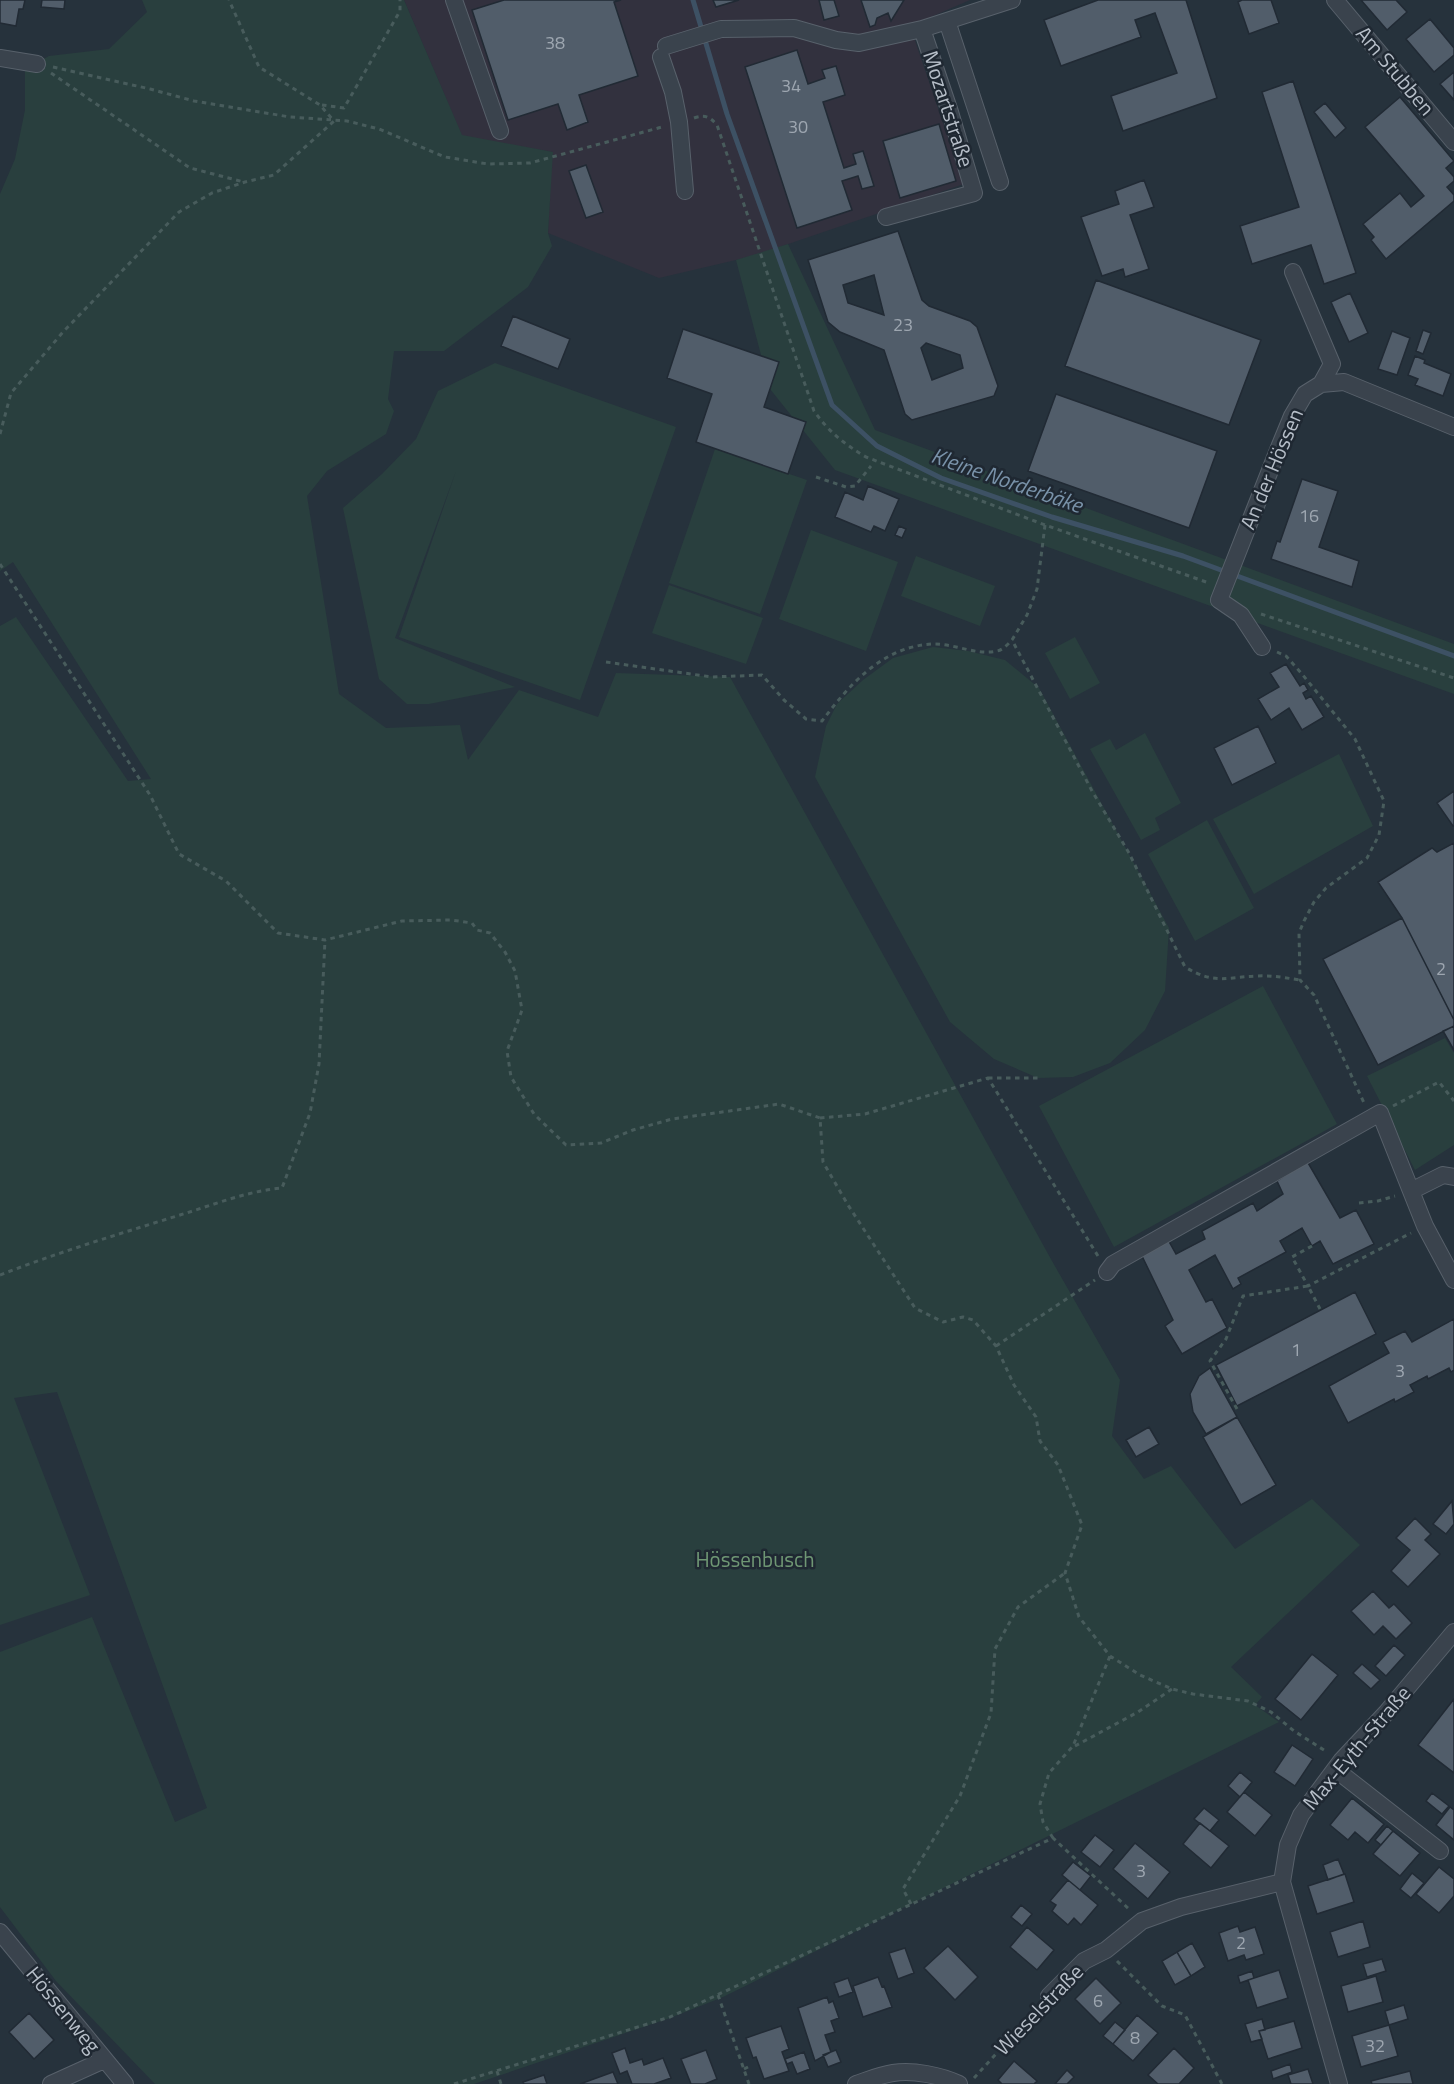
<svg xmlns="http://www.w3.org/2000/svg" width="1454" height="2084" font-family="'Titillium Web',sans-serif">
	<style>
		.medical { fill: #32313e }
		.green { fill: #293f3e }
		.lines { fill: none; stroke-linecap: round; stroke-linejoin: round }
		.stream { stroke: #3d5164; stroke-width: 5 }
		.building { fill: #515d6a; stroke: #212a34; stroke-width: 1.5; fill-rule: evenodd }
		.minor-casing { stroke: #58616b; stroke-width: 18 }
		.path { stroke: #485c5c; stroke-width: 3; stroke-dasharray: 4.5 4.5; stroke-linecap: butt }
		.minor { stroke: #3a434d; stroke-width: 16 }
		.labels { text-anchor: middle; stroke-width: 5; stroke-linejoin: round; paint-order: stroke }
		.number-label { font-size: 18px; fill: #9da6b0 }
		.street-label { font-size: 21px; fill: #b6bec8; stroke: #1f2832 }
		.park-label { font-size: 21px; fill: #6f9774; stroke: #1f2832 }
		.water-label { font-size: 22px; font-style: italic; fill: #7992a9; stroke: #1f2832 }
	</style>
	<rect width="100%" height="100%" fill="#26323c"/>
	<path class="medical" d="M404,0H970L910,26L964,184L753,256L659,278L548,233L552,152L462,136Z"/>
	<path class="green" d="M142,0H404L462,135L553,152L548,233L552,246L528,287L444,351H394L388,399L394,411L386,434L327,471L307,496L339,694L386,728L460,725L468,760L519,690L598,717L616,673L730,677L1052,1261L1120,1380L1112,1436L1144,1479L1171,1466L1235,1549L1312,1499L1360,1545L1231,1667L1262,1697L1255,1705L1279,1722L723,1997L670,2018L474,2084H155L56,1981L0,1907V1652L92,1617L175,1822L207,1808L57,1392L14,1398L90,1595L0,1625V626L16,617L128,781L151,779L13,562L0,571V194L15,159L25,110V69L49,56L109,49L147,12Z
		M788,244L875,430L1454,644V694L835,470L770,389L736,260Z
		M495,363L676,427L580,700L399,637L456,471L395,638L515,687L429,704H407L379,679L343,508L382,474L416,439L438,391Z
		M715,449L807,480L760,614L669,583Z
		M811,530L898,562L866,651L779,619Z
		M916,556L995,586L980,626L901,596Z
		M669,585L763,618L746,664L652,633Z
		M1075,637L1100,683L1070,699L1045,653Z
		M933,647L968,651L1005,660L1039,688L1169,928L1165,991L1145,1030L1110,1063L1073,1077L1038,1078L994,1059L950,1022L815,777L826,726L837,704L863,680L893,658Z
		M1145,733L1181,803L1155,818L1160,830L1141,840L1090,749L1110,739L1116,750Z
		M1339,754L1373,826L1254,894L1213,819Z
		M1207,820L1254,908L1195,941L1148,854Z
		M1263,986L1337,1124L1114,1247L1039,1106Z
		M1445,1038L1454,1053V1145L1415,1170L1367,1076Z"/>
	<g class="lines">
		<path class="stream" d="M693,0L727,114L832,405L877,446L941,478L1052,517L1183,556L1454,656"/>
	</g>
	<path class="building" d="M0,0H25L23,9H19L16,26L0,23Z
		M42,0H65L64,9L41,7Z
		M504,0H621L614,2L638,76L579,95L588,122L567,130L558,104L508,120L472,10Z
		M713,0H739L716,7Z
		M819,0H834L839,16L824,20Z
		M861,0H904L891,21L888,13L877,18L875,25L870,27Z
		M1098,0H1186L1217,98L1123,131L1111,96L1177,73L1155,13L1135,20L1141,37L1061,66L1044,20Z
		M1242,0H1271L1279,23L1249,34L1238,2Z
		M1361,0H1396L1407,12L1387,30Z
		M1430,19L1454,48V55L1434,72L1406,39Z
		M797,50L808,84L825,78L822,70L836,66L845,95L823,102L844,168L856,164L853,154L863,151L874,186L862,189L858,176L842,181L852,210L797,228L745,67Z
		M1454,72V100L1440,84Z
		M1293,81L1356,273L1324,284L1311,245L1252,264L1240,226L1299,207L1262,92Z
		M1400,97L1454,161L1446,168L1454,177V181L1447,187L1454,195V201L1386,259L1371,240L1374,237L1363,224L1400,193L1411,207L1424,196L1365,127Z
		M1325,103L1346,128L1335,138L1314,112Z
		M939,124L956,181L900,198L883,141Z
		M586,165L603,212L586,218L569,171Z
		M1144,180L1154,207L1130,215L1149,269L1125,277L1123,269L1102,276L1081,217L1119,204L1115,191Z
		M898,231L922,300L929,306L970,321L977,327L998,386L994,396L912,420L905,414L884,350L840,332L828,322L808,260ZM874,275L884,315L848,303L843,285ZM926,343L960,355L963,368L932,380L921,348Z
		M1096,280L1261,340L1229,425L1065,366Z
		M1350,293L1368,333L1349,342L1331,302Z
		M513,316L570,339L558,369L501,346Z
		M683,329L779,362L764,407L806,422L788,474L696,442L712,394L667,378Z
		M1423,330L1431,333L1423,354L1416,351Z
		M1392,331L1410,338L1397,375L1378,369Z
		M1415,356L1425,360L1424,363L1451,374L1443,396L1415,385L1418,379L1408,375Z
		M1056,394L1217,451L1189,528L1028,471Z
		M1302,479L1338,491L1319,547L1359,561L1352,587L1271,559L1277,541L1280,542Z
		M868,486L899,499L885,531L874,526L871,532L835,517L845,492L863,500Z
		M899,526L906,529L902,538L895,535Z
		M1286,664L1300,686L1304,683L1308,690L1303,693L1306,699L1311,696L1324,717L1302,730L1289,708L1271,720L1258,699L1279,687L1270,673Z
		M1258,726L1276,763L1232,785L1214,748Z
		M1454,791V826H1453L1437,803Z
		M1454,843V1020L1402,918L1378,882L1432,848L1437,852Z
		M1402,918L1454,1020V1026L1378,1065L1323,959Z
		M1454,1026V1050L1443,1031Z
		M1307,1161L1340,1218L1356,1210L1374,1244L1333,1264L1320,1241L1312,1246L1302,1228L1280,1241L1286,1252L1238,1278L1241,1284L1233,1289L1215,1255L1189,1270L1206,1302L1212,1299L1227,1328L1182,1354L1165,1326L1173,1320L1141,1254L1167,1238L1176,1254L1205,1239L1202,1231L1253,1203L1257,1211L1283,1194L1277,1181Z
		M1355,1292L1376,1334L1237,1406L1216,1365Z
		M1454,1319V1370L1451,1372L1449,1368L1428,1379L1427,1376L1410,1385L1414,1392L1395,1402L1394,1399L1348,1423L1329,1386L1389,1353L1383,1342L1405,1331L1412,1342Z
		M1210,1368L1237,1417L1206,1434L1193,1412L1190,1394L1199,1376Z
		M1237,1417L1276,1485L1241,1505L1203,1437Z
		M1149,1427L1159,1444L1136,1457L1126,1440Z
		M1452,1501L1454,1524L1446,1534L1433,1524Z
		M1415,1518L1431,1534L1425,1540L1440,1554L1408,1587L1391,1571L1410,1550L1396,1538Z
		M1373,1591L1389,1608L1394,1604L1412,1623L1396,1639L1383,1626L1374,1635L1351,1611Z
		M1394,1645L1405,1655L1386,1676L1375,1666Z
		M1312,1654L1338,1675L1301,1720L1275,1699Z
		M1362,1664L1380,1680L1371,1689L1353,1673Z
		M1454,1699V1773L1418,1745Z
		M1292,1745L1313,1759L1295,1786L1274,1772Z
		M1240,1772L1252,1782L1240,1797L1228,1786Z
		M1244,1792L1272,1815L1255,1836L1227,1812Z
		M1432,1793L1449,1806L1442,1814L1426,1801Z
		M1352,1798L1384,1824L1368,1843L1355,1832L1348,1840L1330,1825Z
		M1450,1807L1454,1810V1840L1436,1825Z
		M1204,1808L1219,1820L1210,1831L1194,1819Z
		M1200,1823L1229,1846L1211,1868L1183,1844Z
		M1387,1826L1393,1831L1381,1845L1375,1840Z
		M1393,1831L1420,1853L1400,1876L1373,1854Z
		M1095,1835L1114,1850L1100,1867L1081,1852Z
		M1135,1843L1170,1872L1148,1899L1113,1869Z
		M1338,1859L1344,1874L1328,1880L1323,1865Z
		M1073,1862L1091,1876L1080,1890L1062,1875Z
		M1439,1867L1454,1879V1896L1439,1913L1416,1894Z
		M1412,1873L1424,1883L1411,1898L1400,1889Z
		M1345,1874L1354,1902L1317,1914L1308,1886Z
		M1068,1880L1098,1905L1081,1925L1074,1918L1068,1925L1052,1911L1056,1905L1050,1901Z
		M1021,1905L1032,1914L1022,1926L1011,1917Z
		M1363,1921L1370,1947L1338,1957L1330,1932Z
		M1238,1926L1240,1932L1255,1927L1264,1954L1246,1960L1244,1955L1228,1961L1219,1933Z
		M1027,1927L1054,1950L1037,1970L1010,1947Z
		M1192,1943L1205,1967L1191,1976L1177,1952Z
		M948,1946L978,1977L955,2000L924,1968Z
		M905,1948L914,1973L898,1979L889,1953Z
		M1177,1952L1191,1976L1175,1985L1162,1961Z
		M1382,1959L1386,1971L1367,1977L1363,1964Z
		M1279,1970L1288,1998L1257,2008L1248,1980Z
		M1252,1971L1254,1978L1240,1983L1238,1976Z
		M1376,1976L1383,2002L1348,2012L1341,1986Z
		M878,1977L882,1987L884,1986L892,2007L863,2017L853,1986Z
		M848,1978L853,1992L839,1997L834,1983Z
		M1096,1978L1121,2003L1100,2024L1075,1999Z
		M827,1997L829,2003L833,2001L839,2018L831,2021L835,2032L825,2035L831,2052L815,2061L798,2008Z
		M1404,2005L1408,2019L1389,2025L1385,2011Z
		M29,2013L54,2040L34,2059L9,2032Z
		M1137,2015L1158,2033L1133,2061L1113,2044Z
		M1262,2019L1265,2030L1259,2031L1262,2039L1251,2042L1245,2024Z
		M1294,2021L1302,2048L1268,2059L1259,2031Z
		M1115,2022L1125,2030L1113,2044L1103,2036Z
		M1389,2025L1398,2056L1361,2067L1352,2036Z
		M781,2026L789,2049L782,2052L789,2071L764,2079L756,2057L753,2058L746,2038Z
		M625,2048L630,2063L642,2059L644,2065L663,2058L671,2078L654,2084H632L627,2071L620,2074L612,2053Z
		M1174,2048L1194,2068L1179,2084H1158L1148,2075Z
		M706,2050L717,2079L705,2084H691L681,2059Z
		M836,2050L841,2062L828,2067L823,2055Z
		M804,2052L810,2069L797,2074L792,2062L787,2064L785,2059Z
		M1014,2061L1037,2081L1034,2084H1002L998,2080Z
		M1290,2064L1292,2072L1273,2079L1271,2071Z
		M1308,2069L1313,2084H1291L1288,2075Z
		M1067,2070L1074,2077L1067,2084H1055Z
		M1410,2071L1413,2084H1372L1371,2081Z
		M613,2072L618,2084H580Z
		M544,2075L547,2084H524L523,2082Z"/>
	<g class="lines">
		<defs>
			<path id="minor" d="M454,0L500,131
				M1335,0L1454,142
				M947,21L1000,182
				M666,46L721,29L794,28L836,40L859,43L922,29
				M661,57L673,92L679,122L685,191
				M0,58L37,64
				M886,217L974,193L950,112L922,29L1012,0
				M1293,272L1332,364L1321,384
				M1262,647L1241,615L1219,600L1278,450L1292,416L1305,394L1321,384L1344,382L1454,427
				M1454,1177L1443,1175L1411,1191L1425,1226L1454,1280
				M1107,1272L1113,1264L1380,1113L1411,1191
				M1335,1769L1440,1851
				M0,1932L125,2084
				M1049,1996L1084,1961L1106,1950L1142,1921L1181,1907L1282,1882
				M51,2084L104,2060
				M856,2084C868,2080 880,2075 893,2073C913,2070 940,2075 959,2084
				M1339,2084L1282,1882L1288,1845L1301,1815L1341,1761L1386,1713L1454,1632"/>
		</defs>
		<use href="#minor" class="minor-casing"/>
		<path class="path" d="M53,67L150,89L194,101L290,117L347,121L379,129L445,157L488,164L530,163L662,127
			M51,73L190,168L244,182
			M322,105L344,108L400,11V0
			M694,118C705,114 710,117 717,125L814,411C829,432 844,444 866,457L1045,525L1209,583
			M0,434L11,393L63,332L179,212L212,193L245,182L274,175L334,121L320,105L259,67L229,0
			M816,477L846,487L855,486L871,466
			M1045,525L1037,589L1027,615L1012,640L1092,791L1129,853L1185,967C1215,985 1226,977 1257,976C1272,975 1286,978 1300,980
			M0,564L150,795L179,854L226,881L278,933L325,940L402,921L451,920L472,923L477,930L490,933L505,952L515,971L522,1010L507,1051L511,1077L534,1114L566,1145L601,1143L633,1130L672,1119L779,1104L820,1118L823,1162L848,1205L915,1308L943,1322L963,1317L973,1320L996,1346L1014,1385L1036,1417L1040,1441L1058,1465L1082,1525L1065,1573L1079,1617L1110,1656L1140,1675L1172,1689L1193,1694L1248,1701L1271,1712L1294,1731L1327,1752
			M1261,614L1454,678
			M1277,652L1286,656L1302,674L1355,739L1384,801L1379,835L1367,858L1326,888L1314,902L1304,921L1299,933L1300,980L1314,995L1365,1105
			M606,662L712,677L762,675L784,700L806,719L822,721C850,684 882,647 932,644C954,643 976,656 997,651C1003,650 1008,644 1012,640
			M988,1078H1038
			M1393,1106L1439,1082L1454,1101
			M820,1118L865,1114L988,1078L1098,1256
			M1359,1203L1378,1201L1395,1196
			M1312,1246L1292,1257L1308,1286L1411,1233
			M0,1275C59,1252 119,1234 180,1215C213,1205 247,1191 282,1188L310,1113L319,1064L325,940
			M996,1346L1095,1280
			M1237,1409L1210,1361L1226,1339L1243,1296L1308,1286L1320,1309
			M1075,1746L1138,1712L1172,1689
			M1053,1838L1043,1822L1040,1804L1049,1773L1073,1746L1110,1656
			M911,1904L903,1889L960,1796L991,1713L995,1649L1018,1607L1065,1573
			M1117,1961L1162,2006L1185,2015L1222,2084
			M718,1995L749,2084
			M744,2069L752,2065
			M497,2071L501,2084
			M974,2078L1038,2008
			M454,2084L670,2017L1053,1838L1130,1910"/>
		<use href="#minor" class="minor"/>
	</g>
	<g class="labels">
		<g class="number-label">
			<text x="555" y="49">38</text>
			<text x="791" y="92">34</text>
			<text x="798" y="133">30</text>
			<text x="903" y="331">23</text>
			<text x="1309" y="522">16</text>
			<text x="1441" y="975">2</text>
			<text x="1296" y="1356">1</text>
			<text x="1400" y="1377">3</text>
			<text x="1141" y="1877">3</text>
			<text x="1241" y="1949">2</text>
			<text x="1098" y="2007">6</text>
			<text x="1135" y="2044">8</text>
			<text x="1375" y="2052">32</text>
		</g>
		<g class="street-label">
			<text transform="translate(1395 71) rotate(50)" y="7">Am Stubben</text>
			<text transform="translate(948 109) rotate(72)" y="7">Mozartstraße</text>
			<text transform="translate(1272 469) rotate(-67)" y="7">An der Hössen</text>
			<text transform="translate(1357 1748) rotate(-50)" y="7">Max-Eyth-Straße</text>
			<text transform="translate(63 2010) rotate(51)" y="7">Hössenweg</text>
			<text transform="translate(1039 2010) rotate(-46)" y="7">Wieselstraße</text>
		</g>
		<g class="park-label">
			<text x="755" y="1567">Hössenbusch</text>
		</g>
		<g class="water-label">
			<text transform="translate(1007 480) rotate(19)" y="8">Kleine Norderbäke</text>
		</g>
	</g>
</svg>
